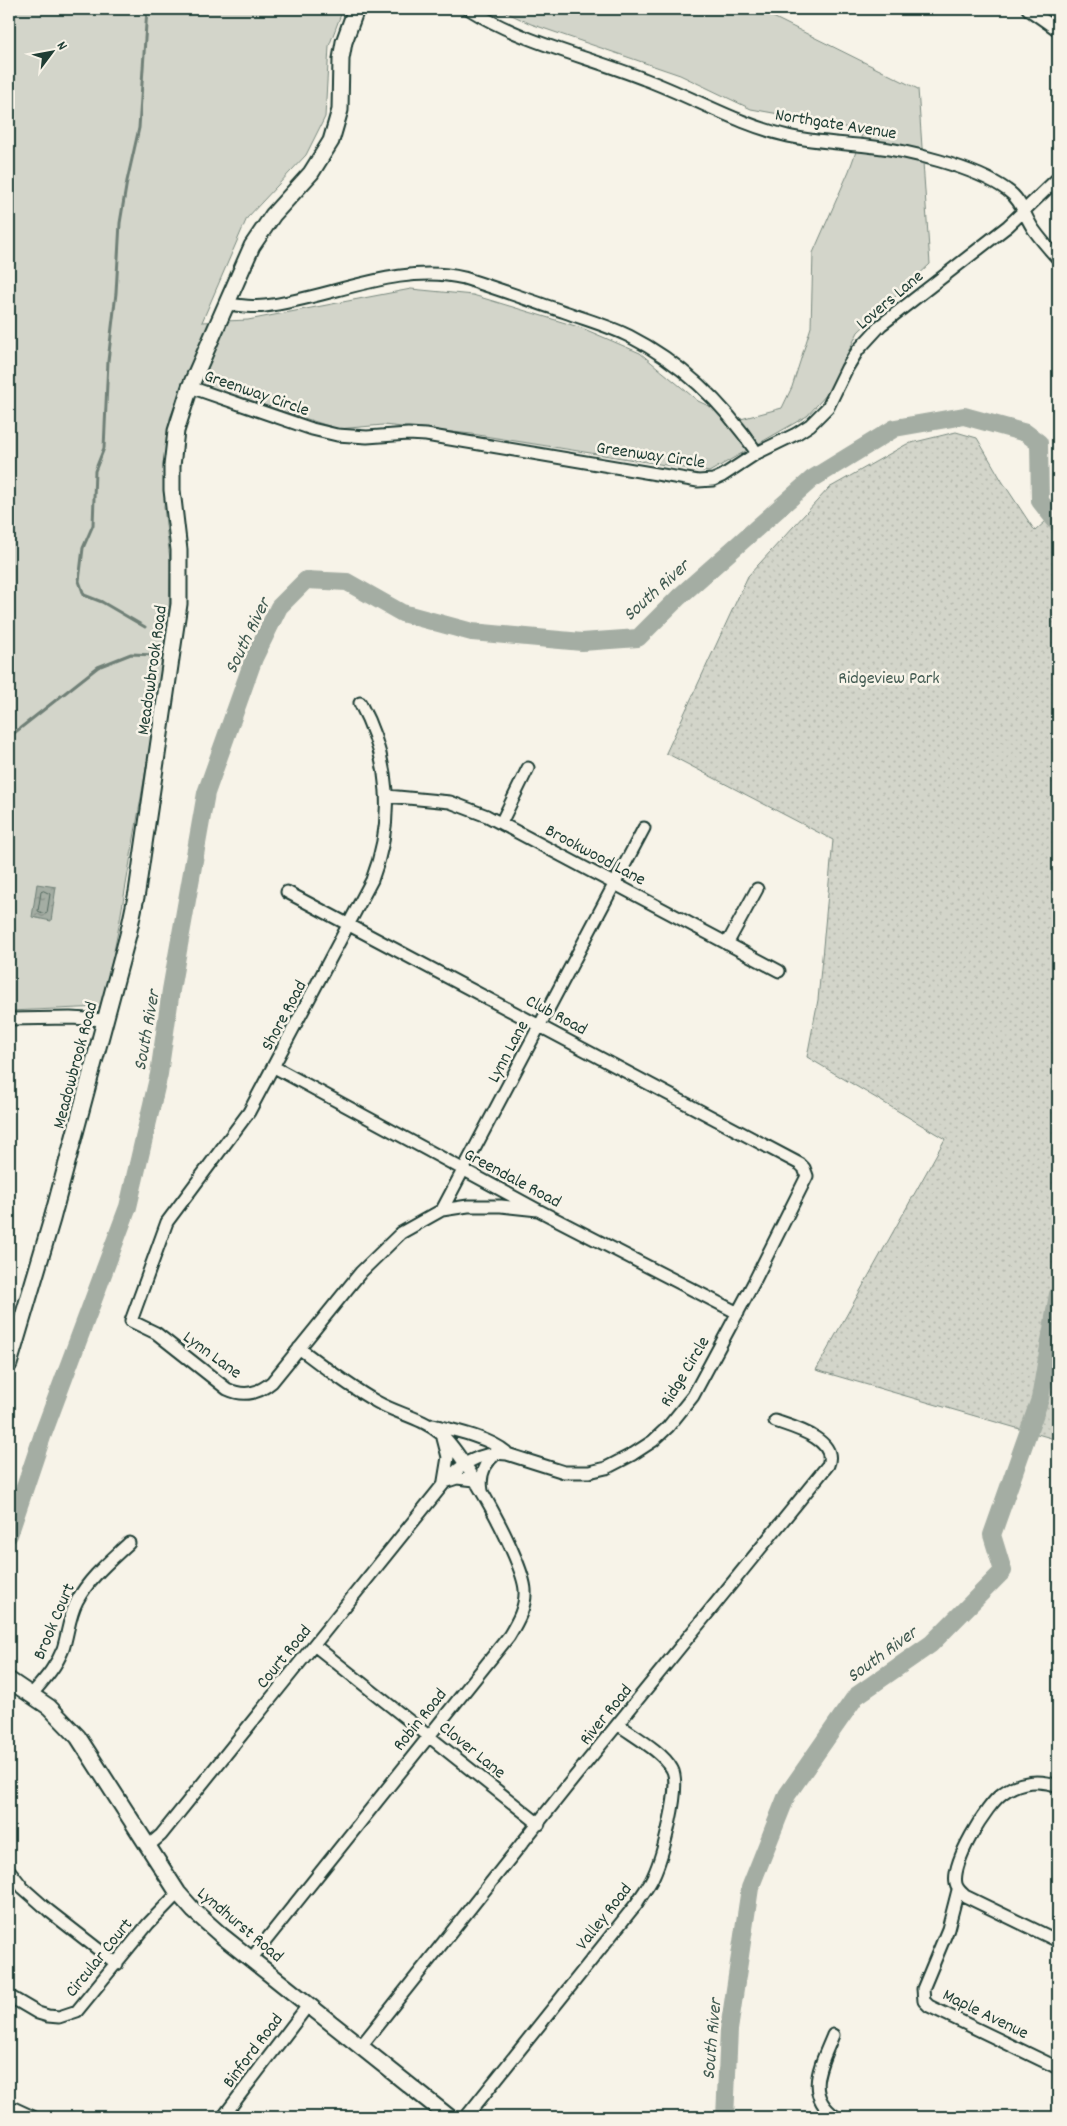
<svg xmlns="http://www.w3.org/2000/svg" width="1067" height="2126" font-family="Dekko,sans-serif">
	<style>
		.grass { fill: #d3d5ca; stroke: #79897f }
		.park { fill: url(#park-dots); stroke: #79897f }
		.water { fill: url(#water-ripples); stroke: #6f8077 }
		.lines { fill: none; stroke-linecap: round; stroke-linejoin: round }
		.shore { stroke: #546a60; stroke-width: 1 }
		.stream { stroke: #6f8077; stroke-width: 3 }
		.river { stroke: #a4ada3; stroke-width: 18 }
		.street-casing { stroke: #1f3d34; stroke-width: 15 }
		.secondary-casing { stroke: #1f3d34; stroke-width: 19 }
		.street { stroke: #f7f3e8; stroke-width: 11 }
		.secondary { stroke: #f7f3e8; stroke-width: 15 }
		.labels { text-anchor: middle; stroke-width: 5; stroke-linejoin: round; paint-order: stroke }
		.street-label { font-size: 18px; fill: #1f3d34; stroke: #f7f3e8 }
		.park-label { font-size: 18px; fill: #435b52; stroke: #f7f3e8 }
		.water-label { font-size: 19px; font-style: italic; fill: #405950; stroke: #f7f3e8 }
	</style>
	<defs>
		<pattern id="park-dots" width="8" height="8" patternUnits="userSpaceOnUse" patternTransform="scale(1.25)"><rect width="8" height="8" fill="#d3d5ca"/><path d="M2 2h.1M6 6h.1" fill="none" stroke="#b5b8ae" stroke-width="1.8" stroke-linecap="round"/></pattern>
		<pattern id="water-ripples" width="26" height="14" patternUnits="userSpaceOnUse" patternTransform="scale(1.25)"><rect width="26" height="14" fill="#a4ada3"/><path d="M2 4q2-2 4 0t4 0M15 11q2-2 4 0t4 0" fill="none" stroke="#858e86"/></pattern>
	</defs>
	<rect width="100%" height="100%" fill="#f7f3e8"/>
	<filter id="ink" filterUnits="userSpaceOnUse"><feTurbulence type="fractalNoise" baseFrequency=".02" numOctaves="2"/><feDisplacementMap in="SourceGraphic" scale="10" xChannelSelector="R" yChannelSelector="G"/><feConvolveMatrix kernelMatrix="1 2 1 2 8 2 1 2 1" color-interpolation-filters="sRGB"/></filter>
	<g filter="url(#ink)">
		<path class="grass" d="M9,9H343L329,46L325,117L306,155L247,218L202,322L248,320L411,289L473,295L582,328L640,353L698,401L717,410L726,423L782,408L792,387L811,327L813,253L849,171L863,132L829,123L751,109L680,75L531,24L499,9H757L918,89L930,264L858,332L828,393L807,416L709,472L472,434L383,425L338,429L205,386L181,389L170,418L164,507L170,560L169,622L157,705L118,931L103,1007L9,1011Z"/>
		<path class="park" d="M956,432L977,438L1002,481L1035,531L1058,510V1440L816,1370L945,1139L807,1057L818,1000L833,840L666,753L748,576L829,488L907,444Z"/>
		<path class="water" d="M37,884L56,887L51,921L32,917Z"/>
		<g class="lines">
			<path class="shore" d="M44,891L50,894L47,913L45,914L38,911L41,892Z"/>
			<path class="stream" d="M145,627L102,602L84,595L79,581L83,548L93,525L95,471L104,448L108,361L116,293L120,223L127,181L139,128L147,9
				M9,737L98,667L131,654L155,655"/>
			<path class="river" d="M9,1535L43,1434L128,1207L159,1074L171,990L206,793L254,658L279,607L306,580L347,582L402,613L472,632L582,642L638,638L679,597L812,479L895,428L964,416L1026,433L1039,443L1040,501L1058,524
				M725,2117L729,2030L750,1888L787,1795L856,1696L931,1644L1003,1571L992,1535L1040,1399L1058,1294"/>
			<defs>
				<path id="street" d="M469,9C523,43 586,56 644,79C693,97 737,124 788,136C814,142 841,143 867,146C906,150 975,167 1007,190C1022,200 1024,216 1034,230C1041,240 1050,250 1058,259
					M1028,9L1058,30
					M226,304C239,305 252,308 265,306C330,298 399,262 464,278C498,289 532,301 565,312C587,320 609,326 629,336C682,363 724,404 757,453
					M190,387L312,429L337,435L367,437L408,434L426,435L698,481L713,480L722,476L757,453L796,434L810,425L828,407L847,368L858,350L881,325L1008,226L1058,178
					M360,703C390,759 395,820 372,880L249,1112L167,1222L131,1321L156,1333L227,1389C244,1397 258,1394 272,1382L361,1272L401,1233L442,1210L468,1206H501L538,1210
					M387,796L450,802L487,816L779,971
					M501,823L528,768
					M727,944L757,889
					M9,1019L70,1018L106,1020
					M274,1067L538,1210L738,1313
					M442,1210L644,828
					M433,1425C454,1430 490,1438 506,1452
					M443,1438L448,1457L444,1481
					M445,1482L457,1478L475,1480
					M482,1491C479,1475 485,1462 497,1453
					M314,1645L539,1824
					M32,1694C44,1680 56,1667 63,1649C68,1634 69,1616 77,1601C89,1578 110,1561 129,1543
					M1058,1786C1040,1779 1019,1781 1003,1793C986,1805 951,1863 956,1884C957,1889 961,1892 965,1896L1058,1941
					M147,1847L161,1835L445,1482C461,1464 482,1451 507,1454L564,1472H589L606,1468L633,1454L653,1441L668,1427L693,1396L753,1284L807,1176L804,1168L800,1164L287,892
					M9,1870L23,1888L49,1911L117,1964
					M958,1890L948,1929L923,1989L924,2001L929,2006L1058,2068
					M251,1959L509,1636C518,1621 526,1607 525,1590C523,1560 465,1454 441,1434C423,1418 398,1414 377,1402C350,1387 324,1367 299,1348
					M9,1996L38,2013L48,2016L59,2017L77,2011L148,1924L178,1893
					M833,2035C821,2065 803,2094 836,2117
					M361,2046L569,1784L828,1465C838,1439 792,1427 775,1421
					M9,2106L33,2117
					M223,2117L309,2004
					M466,2117L637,1903C642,1894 649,1886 653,1877C662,1858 682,1786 672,1769C663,1752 634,1736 619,1725"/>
				<path id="secondary" d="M9,1364L52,1219L128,935L137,892L179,604V550L172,490V466L176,431L190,387L252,246L273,215L311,173L331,141L340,110L341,59L344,42L356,9
					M9,1680L49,1707L78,1737L178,1893L194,1911L222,1936L449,2117"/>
			</defs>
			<use href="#street" class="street-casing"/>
			<use href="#secondary" class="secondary-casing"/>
			<use href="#street" class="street"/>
			<use href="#secondary" class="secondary"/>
		</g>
	</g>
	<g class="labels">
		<g class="street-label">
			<text transform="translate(836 123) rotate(9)" y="6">Northgate Avenue</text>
			<text transform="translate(889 299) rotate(-40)" y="6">Lovers Lane</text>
			<text transform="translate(257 392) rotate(19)" y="6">Greenway Circle</text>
			<text transform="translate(651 454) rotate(8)" y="6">Greenway Circle</text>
			<text transform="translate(151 670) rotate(-82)" y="6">Meadowbrook Road</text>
			<text transform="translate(596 854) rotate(28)" y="6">Brookwood Lane</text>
			<text transform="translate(557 1014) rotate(28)" y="6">Club Road</text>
			<text transform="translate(283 1015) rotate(-62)" y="6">Shore Road</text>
			<text transform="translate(507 1051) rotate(-62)" y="6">Lynn Lane</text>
			<text transform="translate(74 1065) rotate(-75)" y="6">Meadowbrook Road</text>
			<text transform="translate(513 1177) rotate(28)" y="6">Greendale Road</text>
			<text transform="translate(213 1354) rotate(36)" y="6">Lynn Lane</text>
			<text transform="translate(684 1371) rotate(-59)" y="6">Ridge Circle</text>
			<text transform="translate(53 1621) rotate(-67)" y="6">Brook Court</text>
			<text transform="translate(283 1656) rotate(-51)" y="6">Court Road</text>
			<text transform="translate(605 1714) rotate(-51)" y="6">River Road</text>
			<text transform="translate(419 1719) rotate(-51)" y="6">Robin Road</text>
			<text transform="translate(473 1749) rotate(39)" y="6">Clover Lane</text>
			<text transform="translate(603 1916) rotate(-52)" y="6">Valley Road</text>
			<text transform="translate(241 1924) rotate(40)" y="6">Lyndhurst Road</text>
			<text transform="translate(98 1957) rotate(-51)" y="6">Circular Court</text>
			<text transform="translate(986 2013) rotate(26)" y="6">Maple Avenue</text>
			<text transform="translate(252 2050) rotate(-53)" y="6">Binford Road</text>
		</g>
		<g class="park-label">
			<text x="889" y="683">Ridgeview Park</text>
		</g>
		<g class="water-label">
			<text transform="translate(655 589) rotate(-42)" y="7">South River</text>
			<text transform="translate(246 635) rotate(-64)" y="7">South River</text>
			<text transform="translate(145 1030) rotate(-80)" y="7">South River</text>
			<text transform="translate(881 1653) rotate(-36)" y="7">South River</text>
			<text transform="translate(710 2039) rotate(-85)" y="7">South River</text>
		</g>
	</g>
	<rect width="1067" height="2126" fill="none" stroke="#f7f3e8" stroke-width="30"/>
	<rect x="15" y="15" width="1037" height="2096" fill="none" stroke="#1f3d34" stroke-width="2" filter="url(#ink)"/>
	<g transform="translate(52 52) rotate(58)" stroke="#f7f3e8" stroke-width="4" paint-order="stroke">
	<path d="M0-4L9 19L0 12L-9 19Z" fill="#1f3d34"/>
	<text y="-8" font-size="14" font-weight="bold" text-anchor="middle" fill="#1f3d34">N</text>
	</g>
</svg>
